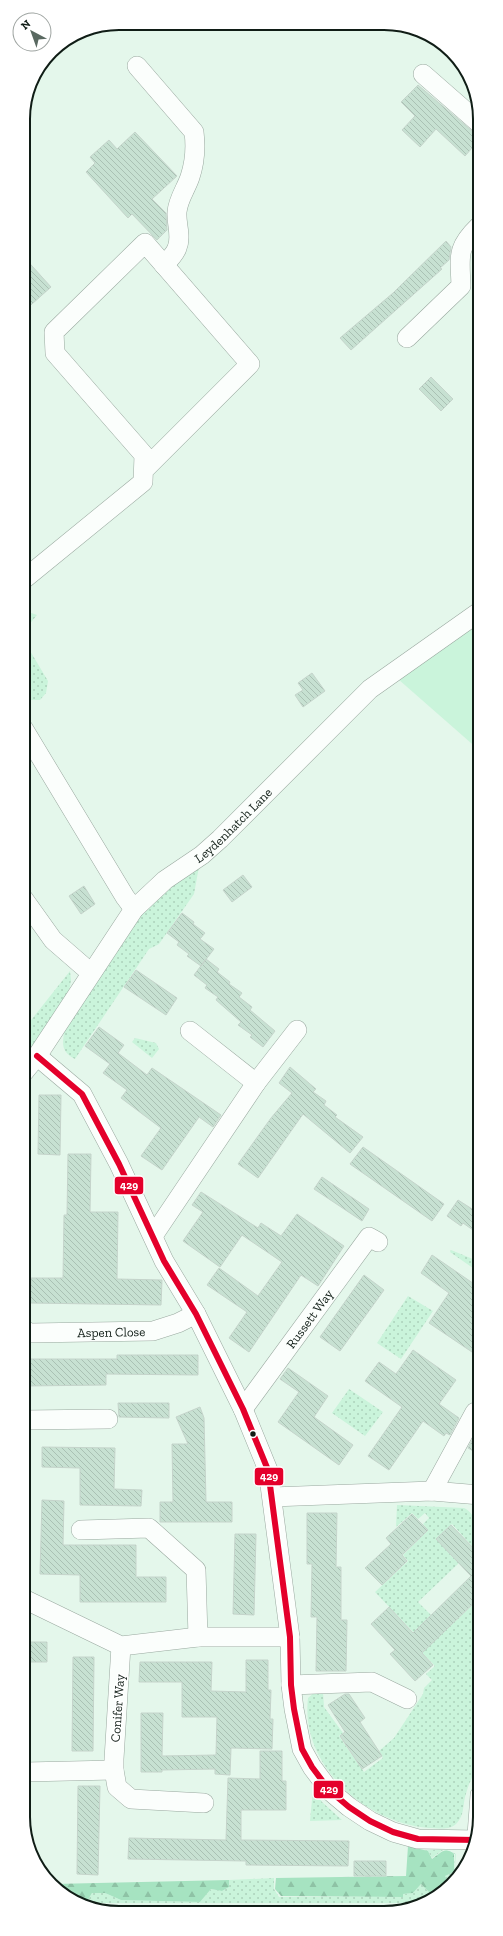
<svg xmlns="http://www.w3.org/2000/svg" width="503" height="1936" font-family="'Zilla Slab',serif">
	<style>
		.grass { fill: url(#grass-dots) }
		.forest { fill: url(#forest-firs) }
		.park { fill: #caf4db }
		.building { fill: url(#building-back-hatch); stroke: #c5d4cb }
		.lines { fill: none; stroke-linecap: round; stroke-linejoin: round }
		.minor-casing { stroke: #99a89f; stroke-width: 20 }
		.minor { stroke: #fbfefc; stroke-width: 19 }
		.bus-1-casing { stroke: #fff; stroke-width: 9 }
		.bus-1 { stroke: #e4002b; stroke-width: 6 }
		.bus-dot { fill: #101d16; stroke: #fff; stroke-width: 1.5 }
		.labels { text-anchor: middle; stroke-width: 3; stroke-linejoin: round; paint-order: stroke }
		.street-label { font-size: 13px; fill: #101d16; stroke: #fff }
		.rim { fill: none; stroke: #101d16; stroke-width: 2 }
		.line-badge { stroke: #fff; stroke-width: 1.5 }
		.badge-label { font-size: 11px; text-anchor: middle; font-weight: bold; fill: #fff }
	</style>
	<defs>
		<pattern id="grass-dots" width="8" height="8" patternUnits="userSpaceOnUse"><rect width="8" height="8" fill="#caf4db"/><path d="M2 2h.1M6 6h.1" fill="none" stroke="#acd1bb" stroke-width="1.8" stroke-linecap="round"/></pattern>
		<pattern id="forest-firs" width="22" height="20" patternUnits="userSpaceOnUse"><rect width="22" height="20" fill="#a6e3c1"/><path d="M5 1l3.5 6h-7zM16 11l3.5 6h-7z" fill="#8ec2a5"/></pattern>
		<pattern id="building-back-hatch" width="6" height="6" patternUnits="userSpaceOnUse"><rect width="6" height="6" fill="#c7e1d2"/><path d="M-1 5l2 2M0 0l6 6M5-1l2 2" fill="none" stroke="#aac1b4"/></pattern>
	</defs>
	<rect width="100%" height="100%" fill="#e4f7eb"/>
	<path class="grass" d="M23,610L37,615L23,632Z
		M23,639L48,681L46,693L40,700H29L27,697V691L23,669Z
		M200,861L194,894L159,944L149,949L75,1059C59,1050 63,1042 65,1026L134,919Z
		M70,971L71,980L68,999L24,1059V1029Z
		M135,1038L156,1043L159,1049L152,1058L132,1042Z
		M451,1250L480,1262V1273L450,1252Z
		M408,1296L433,1311L401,1359L377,1343Z
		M349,1389L383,1412L365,1436L332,1413Z
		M397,1505L464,1508C479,1515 480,1539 480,1555L452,1524L436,1539L459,1563L418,1602L431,1615L423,1623L437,1638L480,1598V1615L476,1618L480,1623V1636L477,1639L480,1642C480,1670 480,1697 480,1724C480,1736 482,1749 480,1761C479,1767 473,1774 471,1780C468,1785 467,1791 465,1797C463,1806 464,1815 457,1823C450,1831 438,1828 429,1828C365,1823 300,1765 308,1698L316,1691L323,1692L324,1707L343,1733L339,1736L364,1772L383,1758L379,1751L394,1738L423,1694L424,1688L432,1680L426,1674L435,1666L408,1639L414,1633L375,1592L408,1561L403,1555L428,1530L423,1524L429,1518L425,1513L418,1519L412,1513L396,1527Z
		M313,1789L322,1802L342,1820L310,1821Z
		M423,1850C435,1850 446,1848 456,1854L454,1882L448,1887L445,1876L454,1872L455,1854L443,1850L432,1858L428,1851Z
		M274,1878V1889L279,1897H403V1894L413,1893L421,1884L430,1893L437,1895L425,1903H86L92,1893H105L121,1900L200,1902L211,1889L222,1891L229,1887V1880Z"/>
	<path class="forest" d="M408,1846L428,1851L432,1859C440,1854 444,1846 454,1854V1872L445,1876L449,1884L437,1895L430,1893L421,1884L413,1893L403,1894V1897L281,1896L275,1889L276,1878L406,1876Z
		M229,1880V1887L222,1891L211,1889L200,1902L121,1900L105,1893H92L86,1903L53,1884Z"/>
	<path class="park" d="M479,624V750L398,679Z"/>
	<path class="building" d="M418,85L479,137V140L465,156L436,129L420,147L402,130L415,116L401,102Z
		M135,132L177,176L152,199L166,213L167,230L157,240L132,214L128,218L86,172L95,163L90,157L109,140L117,149Z
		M446,241L451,247L449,260L440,268L442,269L351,350L340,338L393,293Z
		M23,256L51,287L23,312Z
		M431,377L453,399L441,411L419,389Z
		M312,673L325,691L303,707L295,695L303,690L298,683Z
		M243,875L252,887L232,902L223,890Z
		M84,886L95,904L81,914L69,896Z
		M182,913L194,922L193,924L205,933L200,939L214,949L201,966L187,956L189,954L177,945L179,942L167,933Z
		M206,959L219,969L217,972L230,982L229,984L242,993L239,997L252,1007L250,1010L275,1031L263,1047L250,1037L252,1035L238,1025L241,1022L216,1000L218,997L205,988L207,985L194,975Z
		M136,970L177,998L166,1015L124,987Z
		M99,1027L124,1045L118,1053L147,1075L152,1068L221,1115L213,1127L199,1117L162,1170L141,1156L161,1128L121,1098L127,1090L103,1073L110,1064L85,1046Z
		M290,1067L316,1089L313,1092L326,1101L324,1105L337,1115L335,1117L363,1137L350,1153L303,1114L258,1178L238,1164L271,1118L292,1093L279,1083Z
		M39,1095H61L60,1155L38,1154Z
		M363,1147L444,1204L432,1221L350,1164Z
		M68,1154H91L90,1212H118L117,1279L162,1280L161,1305L30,1303L31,1278H63L64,1215H67Z
		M322,1177L369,1209L362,1221L314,1189Z
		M201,1192L258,1228L261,1223L281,1236L297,1214L344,1246L318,1286L301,1275L249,1352L229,1338L247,1312L207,1285L219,1268L258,1296L282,1262L242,1235L220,1267L183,1241L203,1212L192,1205Z
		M458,1200L480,1214V1235L463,1223L461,1226L447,1216Z
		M432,1255L480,1288V1341L472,1352L429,1323L449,1293L421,1273Z
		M364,1275L384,1290L340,1351L320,1337Z
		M413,1350L456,1380L439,1404L459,1418L450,1435L446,1433L444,1436L423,1421L389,1470L368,1456L402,1407L365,1381L379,1362L396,1374Z
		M117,1355H198V1375L106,1374V1385L24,1386V1359H117Z
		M288,1368L328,1396L314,1417L353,1445L339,1465L278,1422L299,1392L280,1379Z
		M118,1403H169V1418L119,1417Z
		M200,1407L204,1418L206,1502H232V1522H160V1502H173L172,1444H188L176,1417Z
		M477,1431L480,1432V1455L468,1448Z
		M42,1447L115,1448L114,1489L142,1490L141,1506L80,1505V1468L42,1467Z
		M42,1500L64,1501L63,1545H136V1577H166V1602H80V1575L40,1574Z
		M307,1513H337L336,1567H341V1620H347L346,1671H316L317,1617H311L312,1564H307Z
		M412,1514L428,1530L402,1555L407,1561L382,1585L365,1568L391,1544L386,1538Z
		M451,1525L480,1555V1597L422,1653L433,1665L415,1681L390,1654L395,1650L371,1624L389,1607L413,1633L471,1576L436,1539Z
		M235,1534H256L254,1615L233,1614Z
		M24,1642H47V1662H24Z
		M73,1657H94L93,1751H72Z
		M246,1660H268V1690H271L270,1719H273L272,1749L231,1748L230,1775L215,1774V1769L162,1770V1772H141V1713H163L162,1756L216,1755L217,1717H182V1682H139L140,1662H212L211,1691L246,1692Z
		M345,1694H349L365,1718L360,1722L382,1756L362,1769L340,1736L345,1732L328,1705Z
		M260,1751H282V1781H286V1810H241V1840L349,1841L348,1866L246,1865V1861L128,1859L129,1838L226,1840L228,1778L260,1779Z
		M78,1786H100L98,1875L77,1874Z
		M354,1861H386V1876H354Z"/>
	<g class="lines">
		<defs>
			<g id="minor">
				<path d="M137,66L194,132C196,148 195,162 190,177C186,189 178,199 177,212C176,224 182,236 177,248C175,254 169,260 164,265"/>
				<path d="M423,74L479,123"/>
				<path d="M407,338L461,286C460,256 456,248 479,226"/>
				<path d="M23,580L143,482L144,455L55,353L54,332L145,243L250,364L144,470"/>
				<path d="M23,728L125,897L134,909"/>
				<path d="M23,898L53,940L91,973"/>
				<path d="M190,1031L256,1083"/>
				<path d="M37,1056L82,1094L119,1164L164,1261L196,1314L243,1409L268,1470L290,1637L291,1685L294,1709L302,1749L312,1767L330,1791L349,1807L370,1821L393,1832L418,1839L476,1840"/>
				<path id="s1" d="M24,1072L37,1056L134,909L165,880L202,855L220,839L370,689L479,612"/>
				<path d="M153,1236L256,1083L297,1030"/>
				<path id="s2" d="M24,1330L30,1333L153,1331L178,1323L196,1314"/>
				<path id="s3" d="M243,1409L369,1237L378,1242"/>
				<path d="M24,1420L108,1419"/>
				<path d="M432,1491L475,1412"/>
				<path d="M272,1497L432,1491L480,1495"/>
				<path d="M81,1530L149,1528L196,1570L198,1637"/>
				<path d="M24,1599L121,1646L198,1637H290"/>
				<path d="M121,1646L114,1759V1770L117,1787L131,1799L204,1803"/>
				<path d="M291,1685L372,1682L407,1699"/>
				<path d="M25,1772L114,1770"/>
				<path d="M477,1835L480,1795"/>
			</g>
		</defs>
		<use href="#minor" class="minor-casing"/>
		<use href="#minor" class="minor"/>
		<defs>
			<path id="bus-1" d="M37,1056L82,1094L119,1164L164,1261L196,1314L243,1409L268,1470L290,1637L291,1685L294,1709L302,1749L312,1767L330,1791L349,1807L370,1821L393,1832L418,1839L476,1840
				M477,1835L480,1798"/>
		</defs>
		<use href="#bus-1" class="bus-1-casing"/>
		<use href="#bus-1" class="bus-1"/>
	</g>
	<circle class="bus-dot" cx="253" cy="1434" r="3.5"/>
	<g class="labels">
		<g class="street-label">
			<text dy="5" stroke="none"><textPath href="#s1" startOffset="327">Leydenhatch Lane</textPath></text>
			<text dy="5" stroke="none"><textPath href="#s3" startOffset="112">Russett Way</textPath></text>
			<text dy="5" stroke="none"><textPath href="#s2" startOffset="88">Aspen Close</textPath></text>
			<text transform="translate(117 1708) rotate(-86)" y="5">Conifer Way</text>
		</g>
	</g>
	<path d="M0 0H503V1936H0ZM119 30H384A89 89 0 0 1 473 119V1817A89 89 0 0 1 384 1906H119A89 89 0 0 1 30 1817V119A89 89 0 0 1 119 30Z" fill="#fff" fill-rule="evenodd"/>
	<path class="rim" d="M119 30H384A89 89 0 0 1 473 119V1817A89 89 0 0 1 384 1906H119A89 89 0 0 1 30 1817V119A89 89 0 0 1 119 30Z"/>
	<g class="line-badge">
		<rect x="114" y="1176" width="30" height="19" rx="4" fill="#e4002b"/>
		<rect x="254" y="1467" width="30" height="19" rx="4" fill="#e4002b"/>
		<rect x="313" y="1780" width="31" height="19" rx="4" fill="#e4002b"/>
	</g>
	<g class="badge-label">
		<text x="129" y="1189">429</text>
		<text x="269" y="1480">429</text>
		<text x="329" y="1793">429</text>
	</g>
	<g transform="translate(32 32) rotate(319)"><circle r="19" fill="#ffffff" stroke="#9fa5a2"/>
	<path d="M0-3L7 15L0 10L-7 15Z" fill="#5a6961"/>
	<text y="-6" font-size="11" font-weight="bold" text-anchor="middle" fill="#101d16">N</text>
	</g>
</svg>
